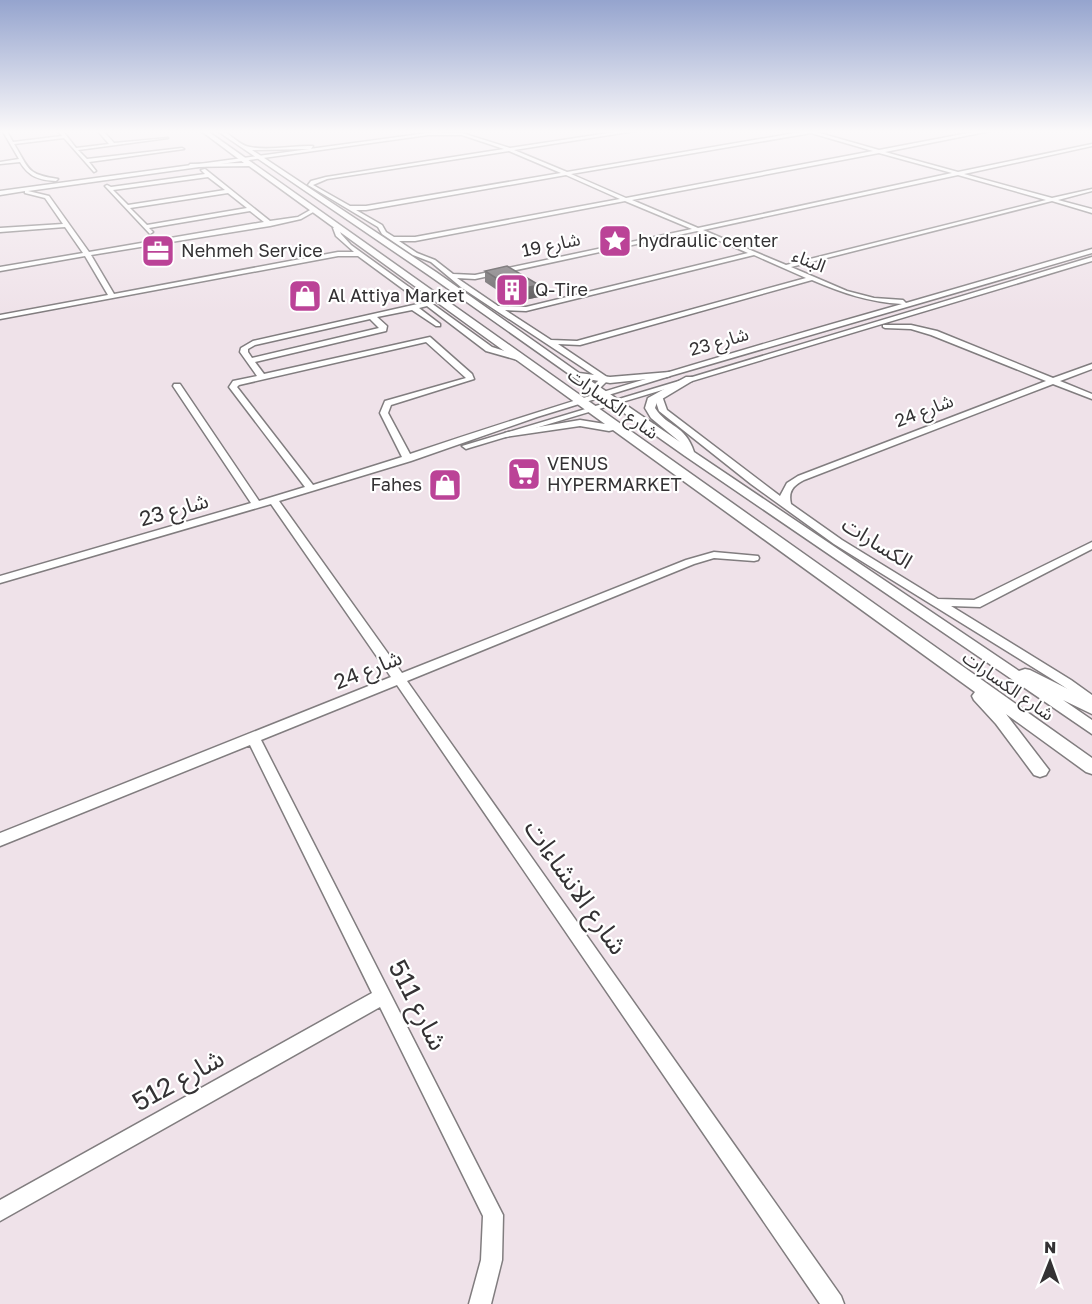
<svg xmlns="http://www.w3.org/2000/svg" width="1092" height="1304" font-family="'Golos Text','Noto Sans Arabic',sans-serif">
	<style>
		.built { fill: #efe2e9 }
		.lines { fill: none; stroke-linecap: round; stroke-linejoin: round }
		.minor-casing { stroke: #817d7f; stroke-width: 3 }
		.tertiary-casing { stroke: #817d7f; stroke-width: 3 }
		.minor { fill: #fff; fill-rule: evenodd }
		.tertiary { fill: #fff; fill-rule: evenodd }
		.wall { fill: #6d6a6c }
		.shaded-wall { fill: #595658 }
		.building { fill: #7f7b7e; stroke: #595658; stroke-width: 1.5 }
		.labels { text-anchor: middle; stroke-width: 4.5; stroke-linejoin: round; paint-order: stroke }
		.far-poi-label { font-size: 18px; fill: #343234; stroke: #fff; text-anchor: start }
		.far-street-label { font-size: 18px; fill: #343234; stroke: #fff }
		.street-label { font-size: 21px; fill: #343234; stroke: #fff }
		.near-street-label { font-size: 26px; fill: #343234; stroke: #fff }
	</style>
	<rect width="100%" height="100%" fill="#f6f1f4"/>
	<path class="built" d="M0,130H1092V1304H0Z"/>
	<g class="lines">
		<defs>
			<path id="minor" d="M2,130H6L13,142L62,136L57,130H62L76,148L109,144L97,130H102L114,143L168,138L78,150L87,159L182,148L184,149L89,162L96,171L94,172L64,138L14,144C30,170 26,174 58,179L56,181C39,180 29,177 20,162L0,164V162L19,159Z
				M628,130H641L514,150L567,172L813,130H825L816,132L879,150L984,130H995L885,152L958,172L1092,144V146L964,174L1052,198L1092,189V191L1058,200L1092,209V213L1052,201L791,267L847,291L874,298L903,300L906,303L1092,249V253L670,376L537,417L411,461L279,501L402,673L686,560L714,552L758,556L759,558L758,560L754,561L714,558L694,564L407,681L841,1296L844,1304H820L397,685L261,740L503,1215L502,1260L491,1304H469L481,1260L483,1216L380,1007L0,1221V1200L372,993L250,745L0,846V833L391,677L271,504L0,583V576L251,503L173,386L174,384H180L259,501L305,487L229,387L233,381L257,376L240,352L241,348L253,341L422,303L358,256H338L0,319V315L108,295L85,256L0,271V267L83,253L65,227L0,232V228L63,224L45,198L25,193V191L0,195V191L435,132L462,133L510,148ZM811,133L873,151L626,198L571,174ZM428,135H462L504,149L326,177L311,181L308,185L378,227L382,234L413,255L431,262L462,288L597,377L600,379L591,388L592,390H598L607,381V377L558,344L580,345L812,280C843,293 868,302 902,304C737,351 573,399 410,454L388,413L391,405L474,379L472,374L430,337L264,374L255,362L386,331L387,326L377,317L412,310L436,326H440V324L419,308L427,306L486,351L521,361L525,359L524,357L492,347L351,245L341,234L339,228L336,226L333,228L336,236L354,252H338L114,294L91,255L270,226L301,219L315,211L312,209L298,217L270,221L205,169L201,170L205,174L111,187L107,185L105,186L150,234L153,232L149,228L250,211L264,222L89,252L49,196L28,191ZM509,151L561,173L366,206H350L313,185L327,179ZM879,153L952,173L698,228L632,200ZM566,175L620,199L415,237H394L386,232L382,225L356,210H366ZM958,175L1046,200L786,265L703,230ZM208,177L225,190L128,205L113,190ZM228,193L247,208L147,225L130,208ZM625,201L692,229L475,275L453,274L435,260L417,253L399,241H415ZM697,231L748,253L526,307L498,306L457,278L475,279ZM754,255L806,278L577,341L551,340L505,310L526,311ZM370,319L379,328L252,358L248,352V349L255,345ZM426,342L466,378L385,401L380,413L402,457L313,485L237,387L239,385Z
				M1092,257V261L469,448L466,449L462,446Z
				M883,325H911L937,331L1053,378L1092,364V369L1060,381L1092,394V399L1053,384L804,480C793,486 788,491 791,504L842,540L938,599L974,600L1092,542V549L980,607L951,606L1071,680L1092,695V707L1063,686L834,544L751,484L659,411L654,396L658,394L662,396L667,410L780,496L787,483L798,476L1046,381L931,335L911,329L885,328L883,327Z"/>
			<path id="tertiary" d="M200,130H206L1092,758V774L1086,772L1006,714L1049,770L1046,775L1040,777L1034,775L996,724L974,700L972,696L975,692L613,430L609,431L580,426L505,437V433L509,432L580,420L605,424L249,166L188,167L190,164L244,163Z
				M216,130C229,130 237,145 250,147C271,151 292,145 313,146L311,149L252,150L436,272L579,373L610,377L670,372V376L667,377L610,383L588,379L680,442L651,418L645,408L648,398L686,377H692V381L657,402L655,408C668,428 685,424 694,452L1019,671L1025,669L1030,670L1092,701V714L1063,700L1092,720V734L685,456L430,276Z"/>
		</defs>
		<use href="#minor" class="minor-casing"/>
		<use href="#tertiary" class="tertiary-casing"/>
		<use href="#minor" class="minor"/>
		<use href="#tertiary" class="tertiary"/>
	</g>
	<path class="wall" d="M485,271L539,297L515,302L485,282Z"/>
	<path class="shaded-wall" d="M539,285V297L515,302V290Z"/>
	<path class="building" d="M507,266L539,285L515,290L485,271Z"/>
	<linearGradient id="sky" x2="0" y2="1"><stop stop-color="#95a4ce"/><stop offset="0.42" stop-color="#fbf9fa"/><stop offset="1" stop-color="#fbf9fa" stop-opacity="0"/></linearGradient>
	<rect width="1092" height="313" fill="url(#sky)"/>
	<defs>
		<symbol id="sight-square" viewBox="-11 -11 22 22"><rect x="-9" y="-9" width="18" height="18" rx="4" fill="#bb4397" stroke="#fff"/><path d="M0-6L1.8-2.2L6-1.7L2.9 1.2L3.7 5.4L0 3.3L-3.7 5.4L-2.9 1.2L-6-1.7L-1.8-2.2Z" fill="#fff"/></symbol>
		<symbol id="office-square" viewBox="-11 -11 22 22"><rect x="-9" y="-9" width="18" height="18" rx="4" fill="#bb4397" stroke="#fff"/><path d="M-6-3h4V-5.5h4V-3h4V5H-6ZM-1-4.5V-3h2v-1.5ZM-6 0V1H6V0Z" fill="#fff"/></symbol>
		<symbol id="building-square" viewBox="-11 -11 22 22"><rect x="-9" y="-9" width="18" height="18" rx="4" fill="#bb4397" stroke="#fff"/><path d="M-4-6H4V6H1V3H-1V6H-4ZM-2.5-4.3h1.7v1.8h-1.7ZM.8-4.3h1.7v1.8H.8ZM-2.5-1h1.7V.8h-1.7ZM.8-1h1.7V.8H.8Z" fill="#fff"/></symbol>
		<symbol id="shop-square" viewBox="-11 -11 22 22"><rect x="-9" y="-9" width="18" height="18" rx="4" fill="#bb4397" stroke="#fff"/><path d="M-5-2.5h2.3a2.7 3.5 0 0 1 5.4 0H5L5.5 6h-11ZM-1.5-2.5h3a1.5 2.3 0 0 0-3 0Z" fill="#fff"/></symbol>
		<symbol id="supermarket-square" viewBox="-11 -11 22 22"><rect x="-9" y="-9" width="18" height="18" rx="4" fill="#bb4397" stroke="#fff"/><path d="M-6-5.5h2.5l.6 2H6L4.5 2H-2.5L-4.4-4H-6ZM-1.5 3.2a1.3 1.3 0 1 0 .1 0ZM3 3.2a1.3 1.3 0 1 0 .1 0Z" fill="#fff"/></symbol>
	</defs>
	<g fill-rule="evenodd">
		<use href="#sight-square" x="596" y="222" width="38" height="38"/>
		<use href="#office-square" x="139" y="232" width="38" height="38"/>
		<use href="#building-square" x="493" y="271" width="38" height="38"/>
		<use href="#shop-square" x="286" y="277" width="38" height="38"/>
		<use href="#supermarket-square" x="505" y="455" width="38" height="38"/>
		<use href="#shop-square" x="426" y="466" width="38" height="38"/>
	</g>
	<g class="labels">
		<g class="far-poi-label">
			<text x="638" y="247">hydraulic center</text>
			<text x="181" y="257">Nehmeh Service</text>
			<text x="535" y="296">Q-Tire</text>
			<text x="328" y="302">Al Attiya Market</text>
			<text x="547" y="470">VENUS<tspan x="547" dy="21">HYPERMARKET</tspan></text>
			<text x="422" y="491" text-anchor="end">Fahes</text>
		</g>
		<g class="far-street-label">
			<text transform="translate(551 245) rotate(-12)" y="6">شارع 19</text>
			<text transform="translate(809 261) rotate(22)" y="6">البناء</text>
			<text transform="translate(719 342) rotate(-16)" y="6">شارع 23</text>
			<text transform="translate(613 404) rotate(36)" y="6">شارع الكسارات</text>
			<text transform="translate(924 411) rotate(-21)" y="6">شارع 24</text>
			<text transform="translate(1008 686) rotate(35)" y="6">شارع الكسارات</text>
		</g>
		<g class="street-label">
			<text transform="translate(174 510) rotate(-16)" y="7">شارع 23</text>
			<text transform="translate(877 543) rotate(32)" y="7">الكسارات</text>
			<text transform="translate(368 670) rotate(-22)" y="7">شارع 24</text>
		</g>
		<g class="near-street-label">
			<text transform="translate(576 887) rotate(55)" y="9">شارع الانشاءات</text>
			<text transform="translate(418 1005) rotate(63)" y="9">شارع 511</text>
			<text transform="translate(178 1080) rotate(-29)" y="9">شارع 512</text>
		</g>
	</g>
	<g transform="translate(1050 1262) rotate(1)" stroke="#ffffff" stroke-width="4.5" paint-order="stroke">
	<path d="M0-4.5L10 22L0 15L-10 22Z" fill="#343234"/>
	<text y="-9" font-size="16" font-weight="bold" text-anchor="middle" fill="#343234">N</text>
	</g>
</svg>
